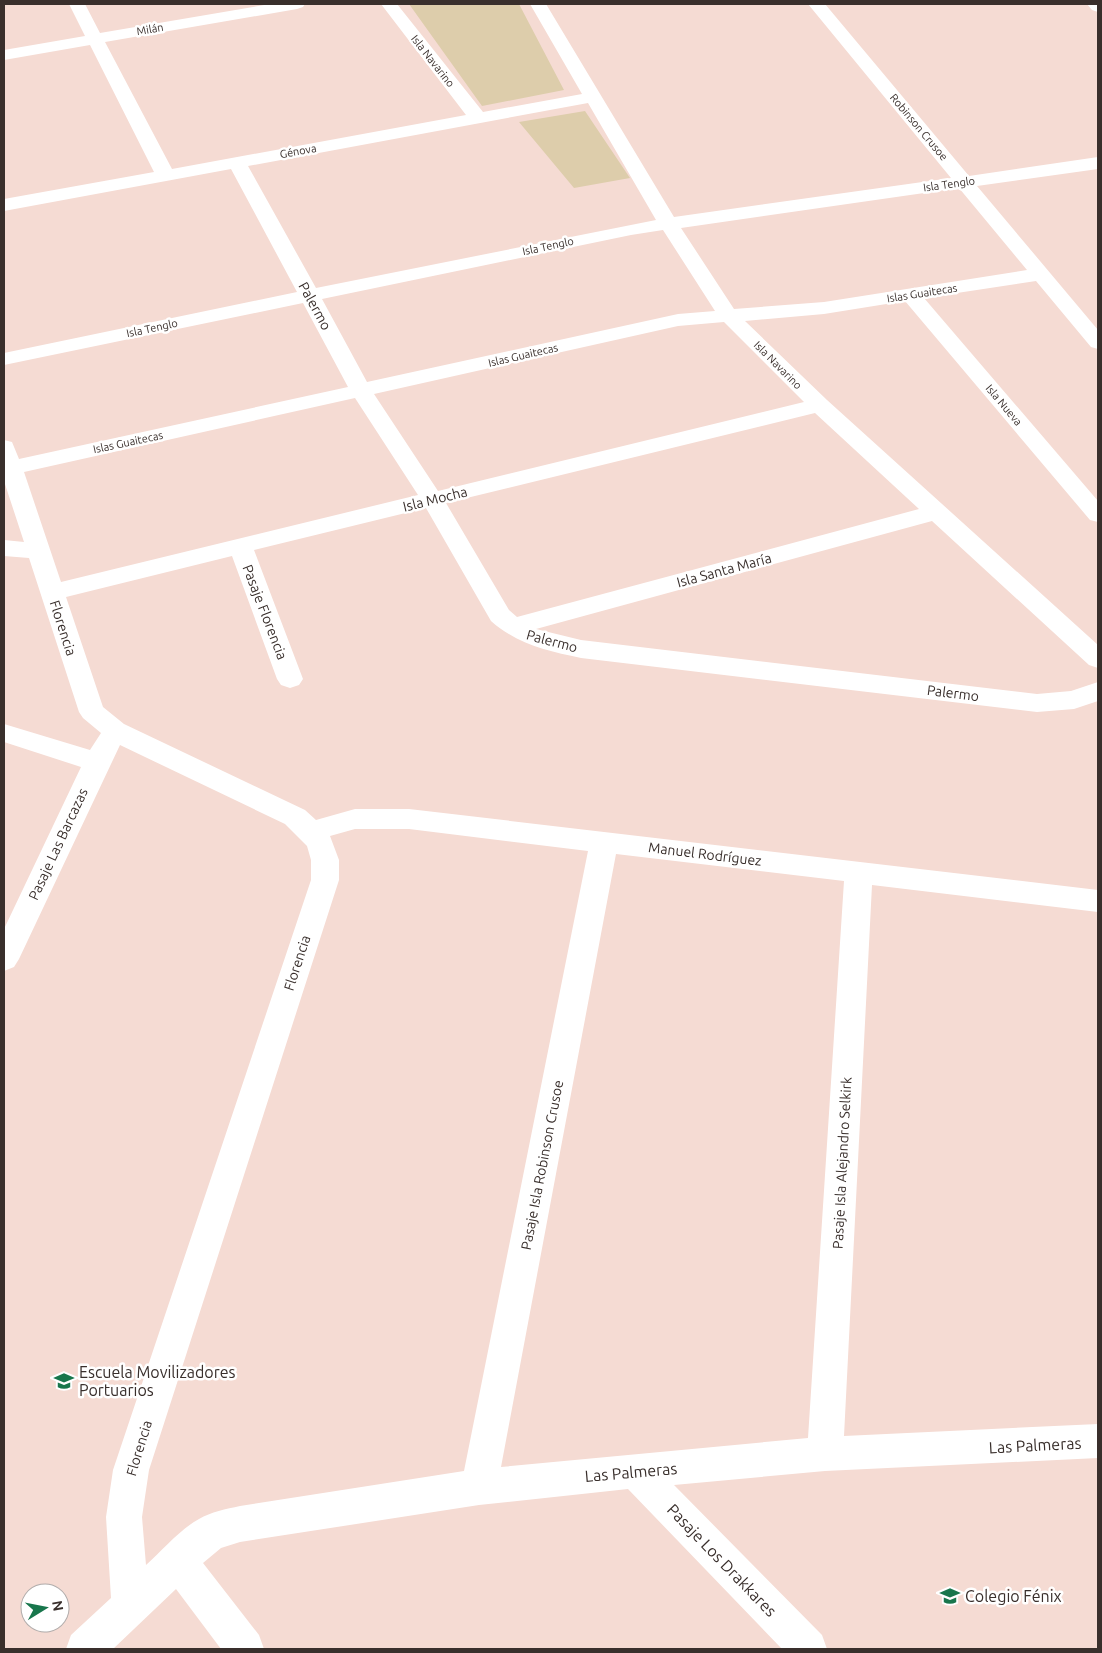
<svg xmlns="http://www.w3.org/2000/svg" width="1102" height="1653" font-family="Ubuntu,sans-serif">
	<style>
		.green { fill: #ddcdab }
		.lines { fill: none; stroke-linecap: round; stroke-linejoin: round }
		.minor { fill: #fff; fill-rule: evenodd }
		.labels { text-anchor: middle; stroke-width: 5; stroke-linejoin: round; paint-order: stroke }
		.far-street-label { font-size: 11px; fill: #392f2c; stroke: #fff }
		.street-label { font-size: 14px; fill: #392f2c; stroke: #fff }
		.near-poi-label { font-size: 16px; fill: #392f2c; stroke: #fff; text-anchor: start }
		.near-street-label { font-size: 16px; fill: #392f2c; stroke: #fff }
	</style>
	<rect width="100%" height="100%" fill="#f5dbd3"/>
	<path class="green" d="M409,4H519L564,90L482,106Z
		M585,111L630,178L574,188L519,122Z"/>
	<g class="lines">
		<path class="minor" d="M69,4H85L100,33L270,4H305L303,7L297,9L105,42L172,169L466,115L381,4H397L483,112L582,94L530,4H546L674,217L951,178L808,4H825L969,176L1098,157V169L977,186L1098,330V349L1091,347L1036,281L924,298L1098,501V522L1090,520L905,301L824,314L745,321L827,400L1098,645V668L1089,665L932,521L536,629L581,640L1037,694L1071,691L1098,682V701L1074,709L1037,712L581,658C547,651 517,644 491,621L426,508L254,550L303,679L299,685L290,688L281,685L277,679L232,556L66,597L103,707L124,724L305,810L316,820L355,809H409L1098,890V912L872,885L844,1436L1098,1424V1458L825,1471L674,1485L822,1635L827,1649H782L628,1489L479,1505L240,1542L221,1548L203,1563L259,1635L264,1649H221L176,1589L113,1649H66L71,1635L111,1598L106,1517L113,1470L311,880V860L307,846L285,824L120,745L19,959L14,967L4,971V929L81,767L4,742V724L90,750L101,733L83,718L79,712L29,558L4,556V540L24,542L4,481V440L12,442L19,459L348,387L303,303L4,365V353L297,292L231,169L4,211V199L154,172L90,45L4,60V50L85,36ZM588,103L656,220L316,288L248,166ZM959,188L1027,270L824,302L734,309L681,228ZM663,230L715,311L678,314L367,382L322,299L631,235ZM724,322L804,402L438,491L374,394L678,326ZM355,398L418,495L61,582L24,472ZM815,413L919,509L517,617L509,610L446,503ZM355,829H409L588,851L464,1471L240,1506C226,1509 211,1512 199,1519C179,1530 163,1550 146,1565L142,1517L149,1470L339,880V860L330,836ZM616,854L844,881L808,1438L501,1467Z
			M1087,4H1098V12L1092,10Z"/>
	</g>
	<defs>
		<symbol id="school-bare" viewBox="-9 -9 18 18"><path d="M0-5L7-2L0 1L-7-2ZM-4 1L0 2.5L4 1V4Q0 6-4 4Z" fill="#18764c" stroke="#fff" stroke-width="2.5" paint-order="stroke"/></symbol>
	</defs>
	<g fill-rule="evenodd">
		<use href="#school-bare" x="50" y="1367" width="28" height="28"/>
		<use href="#school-bare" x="936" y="1582" width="28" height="28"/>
	</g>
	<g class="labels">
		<g class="far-street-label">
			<text transform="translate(150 29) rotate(-10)" y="4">Milán</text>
			<text transform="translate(433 61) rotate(52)" y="4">Isla Navarino</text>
			<text transform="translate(919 127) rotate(50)" y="4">Robinson Crusoe</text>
			<text transform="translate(298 151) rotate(-10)" y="4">Génova</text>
			<text transform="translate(949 184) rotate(-8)" y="4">Isla Tenglo</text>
			<text transform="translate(548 246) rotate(-12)" y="4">Isla Tenglo</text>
			<text transform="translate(922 293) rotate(-9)" y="4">Islas Guaitecas</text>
			<text transform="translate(152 328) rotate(-12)" y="4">Isla Tenglo</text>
			<text transform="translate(523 355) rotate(-13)" y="4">Islas Guaitecas</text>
			<text transform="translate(778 365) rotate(45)" y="4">Isla Navarino</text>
			<text transform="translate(1004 405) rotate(50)" y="4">Isla Nueva</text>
			<text transform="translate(128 442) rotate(-12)" y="4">Islas Guaitecas</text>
		</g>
		<g class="street-label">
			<text transform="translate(315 306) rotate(61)" y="5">Palermo</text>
			<text transform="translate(435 499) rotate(-14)" y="5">Isla Mocha</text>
			<text transform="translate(724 570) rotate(-15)" y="5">Isla Santa María</text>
			<text transform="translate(265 612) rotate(69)" y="5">Pasaje Florencia</text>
			<text transform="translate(63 628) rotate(72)" y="5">Florencia</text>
			<text transform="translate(552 641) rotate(15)" y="5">Palermo</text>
			<text transform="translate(953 693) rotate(7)" y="5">Palermo</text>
			<text transform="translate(58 844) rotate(-65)" y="5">Pasaje Las Barcazas</text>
			<text transform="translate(705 854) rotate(7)" y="5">Manuel Rodríguez</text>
			<text transform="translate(297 963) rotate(-72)" y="5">Florencia</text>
			<text transform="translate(842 1163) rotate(-87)" y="5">Pasaje Isla Alejandro Selkirk</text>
			<text transform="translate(542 1165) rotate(-79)" y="5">Pasaje Isla Robinson Crusoe</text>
			<text transform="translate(139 1448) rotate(-73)" y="5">Florencia</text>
		</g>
		<g class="near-poi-label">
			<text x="79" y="1378">Escuela Movilizadores<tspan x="79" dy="18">Portuarios</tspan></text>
			<text x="965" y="1602">Colegio Fénix</text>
		</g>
		<g class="near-street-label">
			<text transform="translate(1035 1445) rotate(-3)" y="6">Las Palmeras</text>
			<text transform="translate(631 1472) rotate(-5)" y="6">Las Palmeras</text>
			<text transform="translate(722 1560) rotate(46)" y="6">Pasaje Los Drakkares</text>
		</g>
	</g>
	<rect width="1102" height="1653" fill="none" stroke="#392f2c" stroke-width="10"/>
	<g transform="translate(45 1608) rotate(80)"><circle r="24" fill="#ffffff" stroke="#b0acab"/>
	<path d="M0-4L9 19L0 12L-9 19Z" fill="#18764c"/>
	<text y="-8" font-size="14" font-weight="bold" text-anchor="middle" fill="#392f2c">N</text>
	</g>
</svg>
